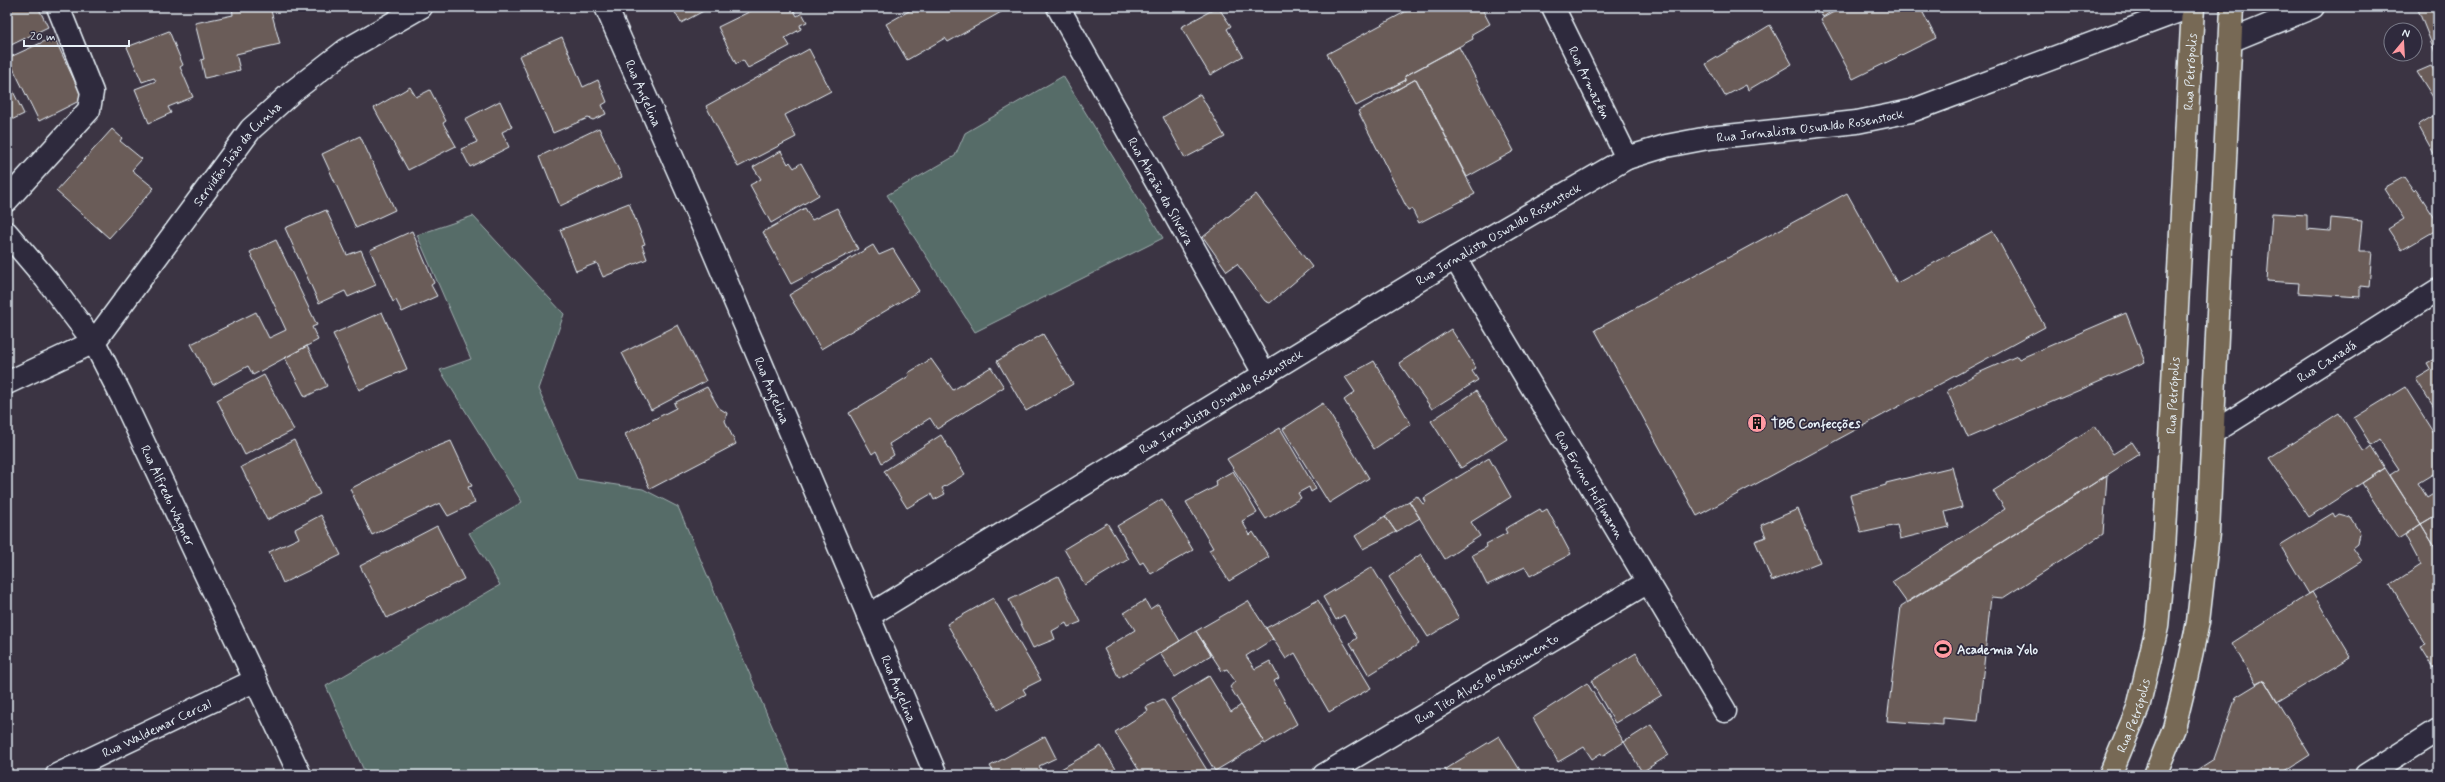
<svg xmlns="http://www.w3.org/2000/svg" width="2445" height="782" font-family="Mynerve,sans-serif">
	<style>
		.green { fill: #566c67; stroke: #9faeb0 }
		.building { fill: #6b5b59; stroke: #e8f1f8 }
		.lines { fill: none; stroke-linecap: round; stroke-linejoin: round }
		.minor-casing { stroke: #e8f1f8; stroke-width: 25 }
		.tertiary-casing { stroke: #e8f1f8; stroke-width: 25 }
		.primary-casing { stroke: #e8f1f8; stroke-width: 25 }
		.minor { stroke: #2f2a3d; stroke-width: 22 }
		.tertiary { stroke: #2f2a3d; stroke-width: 22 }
		.primary { stroke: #776954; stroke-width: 22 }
		.labels { text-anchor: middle; stroke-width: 3.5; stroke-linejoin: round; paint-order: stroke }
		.street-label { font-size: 13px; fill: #e8f1f8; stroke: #2f2a3d }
		.poi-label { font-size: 13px; font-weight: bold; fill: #e8f1f8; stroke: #2f2a3d; text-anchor: start }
	</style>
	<rect width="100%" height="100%" fill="#3b3443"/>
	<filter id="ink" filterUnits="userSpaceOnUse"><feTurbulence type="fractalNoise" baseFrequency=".025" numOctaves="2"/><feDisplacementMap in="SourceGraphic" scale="8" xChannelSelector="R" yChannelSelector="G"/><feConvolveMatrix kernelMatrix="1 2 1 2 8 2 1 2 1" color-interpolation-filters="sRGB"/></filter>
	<g filter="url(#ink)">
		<path class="green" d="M1063,76L1163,238L975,332L887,195L955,156L965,133Z
			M473,216L564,314L538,389L577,479L643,489L678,507L793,775H366L326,686L500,585L469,533L522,502L440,370L471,359L417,235Z"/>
		<path class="building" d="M7,7H38L48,27L7,47Z
			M232,7H255L256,9L270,7L280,44L236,54L240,70L205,78L201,60L204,59L195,23L233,15Z
			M672,7H711L681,23Z
			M759,7H792L797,16L802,13L807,22L800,25L801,29L785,38L790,46L748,68L743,60L736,64L718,27Z
			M916,7H1000L1003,11L948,42L945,38L907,60L886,24Z
			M1218,7L1231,26L1227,29L1243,56L1210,75L1181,27Z
			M1414,7H1481L1490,24L1472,34L1473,39L1405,76L1406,80L1356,106L1327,54Z
			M1818,7H1838L1823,17Z
			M1843,7H1920L1936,38L1853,79L1821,19Z
			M2417,7H2438V51L2435,52Z
			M1770,25L1792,64L1748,90L1746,85L1725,96L1706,64Z
			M169,31L183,65L180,67L193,97L168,107L171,113L149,123L135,89L156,81L154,78L142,82L127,47Z
			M54,37L83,99L39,121L8,58Z
			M562,37L583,87L598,80L607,102L602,105L606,114L593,120L588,118L553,133L519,56Z
			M1459,47L1514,151L1467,177L1416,79L1393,92L1390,88L1406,80L1405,76Z
			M809,49L831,91L785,115L796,137L738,167L706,106Z
			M2431,66L2438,76V105L2417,72Z
			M7,79L24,114L7,122Z
			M1416,79L1475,194L1419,223L1412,209L1408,210L1358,111Z
			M410,87L416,97L430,90L446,121L443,123L456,146L408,170L374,108Z
			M1200,94L1225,137L1185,158L1163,117Z
			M500,101L512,127L502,132L509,147L470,167L461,149L477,142L465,119Z
			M2438,113V161L2418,125Z
			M599,128L622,177L560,206L540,156Z
			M112,129L122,138L120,141L142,159L132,170L154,188L109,238L56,191Z
			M360,136L395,210L356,228L322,154Z
			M781,151L788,164L790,162L794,168L801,163L819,195L771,223L750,185L761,179L753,167Z
			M2404,177L2414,191L2416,189L2438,223V229L2402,250L2388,229L2404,219L2384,188Z
			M1847,193L1897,283L1993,231L2045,327L1697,516L1595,330Z
			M1256,194L1312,267L1270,303L1265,301L1237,264L1227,271L1203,237Z
			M629,203L645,244L642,245L647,259L603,277L597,263L576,271L560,230Z
			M805,208L812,220L837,208L858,249L791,284L763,232Z
			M326,210L347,255L361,250L376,285L348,297L345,291L319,303L285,228Z
			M2272,213L2307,215V229L2330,231L2331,218L2362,221L2359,251H2372L2369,287L2360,286V297L2298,293L2299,283L2267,281Z
			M412,231L434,283L431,285L437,296L402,312L396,300L393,302L370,250Z
			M276,240L317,325L312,327L318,340L253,375L248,366L213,385L191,344L256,312L269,338L286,330L250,252Z
			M873,245L879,255L893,249L919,291L821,349L789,295Z
			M382,312L407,369L359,390L333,334Z
			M2126,313L2145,362L1968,438L1947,391L1976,374L2017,356L2019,359Z
			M678,325L706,381L651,410L622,353Z
			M1451,329L1476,368L1472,371L1478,380L1432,409L1399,363Z
			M1043,334L1073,384L1026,411L997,361Z
			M307,346L327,386L305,397L285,358Z
			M2438,357V414L2416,379L2431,370L2427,363Z
			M931,359L953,390L991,367L1004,387L937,429L930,418L889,444L894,455L882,463L876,451L872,454L849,413L909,376L908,373Z
			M1374,361L1411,424L1374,449L1344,400L1355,392L1345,377Z
			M264,375L294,430L245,455L217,400Z
			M707,387L719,408L727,413L725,421L736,444L650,489L625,434L676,408L674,403Z
			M2405,387L2438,439V471L2418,483L2427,497L2438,490V514L2421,524L2390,475L2399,469L2379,439L2371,445L2354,418Z
			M1476,391L1507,439L1461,468L1431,421Z
			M1323,403L1369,478L1329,503L1283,429Z
			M2339,413L2364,452L2371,446L2385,468L2309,517L2269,458Z
			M2095,426L2113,454L2132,442L2140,454L1907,603L1892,582L2005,509L1993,491Z
			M1280,428L1316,489L1311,492L1309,487L1298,493L1301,498L1266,519L1227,459Z
			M941,435L965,474L942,488L945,494L934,500L931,494L907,508L884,471Z
			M294,440L320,494L267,520L241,467Z
			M451,441L472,486L468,487L475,503L448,516L440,503L372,535L350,489L418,454Z
			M1489,458L1511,497L1471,522L1480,536L1445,559L1409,501L1417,496L1423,504L1426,502L1424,498Z
			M1952,467L1962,507L1945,512L1949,527L1900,539L1897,525L1861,533L1850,495L1886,485V483Z
			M2385,468L2421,524L2398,539L2362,483Z
			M1233,471L1257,513L1242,521L1250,535L1253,532L1269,557L1229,581L1209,550L1213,548L1186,502L1217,486L1215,481Z
			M2107,475L2103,534L2003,598L1991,597L1978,721L1943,718V725L1887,721L1901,606Z
			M1162,499L1193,550L1151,574L1143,562L1140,564L1117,526Z
			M1409,501L1420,518L1396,532L1385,516Z
			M1540,509L1542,512L1547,509L1571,554L1530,576L1525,567L1487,585L1472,555L1487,547L1486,544L1507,533L1505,529Z
			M1798,509L1820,562L1772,581L1755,541L1766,537L1761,525Z
			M2333,513L2335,517L2339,514L2350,517L2360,533L2358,544L2353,548L2362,561L2309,594L2280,545Z
			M2438,514V552L2421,524Z
			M321,515L341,555L283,583L269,552L299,538L295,529Z
			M1385,516L1396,532L1363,549L1355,536Z
			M1107,523L1129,559L1085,585L1064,549Z
			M2421,524L2438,552V665L2434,668L2421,647L2426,645L2390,585L2421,565L2405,535Z
			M437,526L464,579L387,618L360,566Z
			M1421,554L1459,618L1428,637L1389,577Z
			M1372,567L1419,644L1369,675L1350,643L1357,638L1344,615L1336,620L1323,597Z
			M1058,576L1081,622L1068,627L1066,623L1052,631L1055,639L1033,648L1009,600Z
			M2312,592L2351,657L2277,702L2264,680L2256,684L2232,643Z
			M993,598L1041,680L1023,689L1026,694L998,710L947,624Z
			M1145,600L1150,609L1158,604L1180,641L1119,678L1104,649L1135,630L1124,613Z
			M1318,600L1371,688L1329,712L1295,653L1286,659L1266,628Z
			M1248,601L1273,639L1246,656L1255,669L1270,661L1279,678L1274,681L1297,724L1265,744L1230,687L1235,681L1227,669L1222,671L1196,631Z
			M1196,631L1211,655L1175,677L1160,653Z
			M1636,653L1662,695L1615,723L1591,681Z
			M1209,676L1231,712L1241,705L1264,742L1215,771L1171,699Z
			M2264,680L2310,755L2279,775H2189L2214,759L2236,697Z
			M1587,683L1624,742L1602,756L1601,753L1592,759L1584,747L1558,762L1533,718Z
			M1163,699L1210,775H1142L1115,732L1148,711L1146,707Z
			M1651,725L1669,755L1642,772L1624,742Z
			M1045,736L1056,758L1039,766L1044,775H995L990,766Z
			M1499,736L1523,775H1449L1445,769Z
			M1101,746L1120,775H1065L1061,769Z"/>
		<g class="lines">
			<defs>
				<g id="minor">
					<path id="s1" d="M606,7L711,245L936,775"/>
					<path id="s2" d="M1058,7L1265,375"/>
					<path id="s3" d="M1553,7L1627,158"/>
					<path d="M2230,41L2313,7"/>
					<path d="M7,200L89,110L92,92L58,7"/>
					<path id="s4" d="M1455,258L1725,711"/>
					<path id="s5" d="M7,383L94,342L251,129L292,92L346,50L421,7"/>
					<path id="s6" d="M2214,432L2438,290"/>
					<path id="s7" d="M868,616L1455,258L1627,158L1666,146L1708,138L1857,122L1911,111L2190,7"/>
					<path id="s8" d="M57,775L256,680"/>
					<path id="s9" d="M1324,775L1648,582"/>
					<path d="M2367,775L2438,730"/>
				</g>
				<g id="tertiary">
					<path id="s10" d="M7,233L46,279L94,342L123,399L300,775"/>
				</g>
				<g id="primary">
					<path id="s11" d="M2110,775L2138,708L2157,627L2164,551L2193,7"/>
					<path d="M2155,775L2174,728L2186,679L2198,622L2208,533L2232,7"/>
				</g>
			</defs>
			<use href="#minor" class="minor-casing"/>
			<use href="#tertiary" class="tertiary-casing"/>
			<use href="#primary" class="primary-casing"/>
			<use href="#minor" class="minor"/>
			<use href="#tertiary" class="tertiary"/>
			<use href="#primary" class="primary"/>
		</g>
	</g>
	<defs>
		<symbol id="building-disc" viewBox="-11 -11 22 22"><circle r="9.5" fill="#ff9aa2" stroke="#2f2a3d"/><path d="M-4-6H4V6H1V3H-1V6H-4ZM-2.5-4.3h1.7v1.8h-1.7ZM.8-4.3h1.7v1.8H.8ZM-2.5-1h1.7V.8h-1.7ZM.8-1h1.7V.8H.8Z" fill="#111"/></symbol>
		<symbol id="stadium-disc" viewBox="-11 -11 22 22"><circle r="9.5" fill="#ff9aa2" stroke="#2f2a3d"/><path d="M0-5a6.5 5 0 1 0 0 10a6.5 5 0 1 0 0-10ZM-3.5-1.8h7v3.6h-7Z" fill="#111"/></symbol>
	</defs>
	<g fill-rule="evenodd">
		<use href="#building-disc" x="1746" y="412" width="22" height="22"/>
		<use href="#stadium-disc" x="1932" y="638" width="22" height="22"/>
	</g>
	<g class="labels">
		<g class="street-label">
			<text dy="5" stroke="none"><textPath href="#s11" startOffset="712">Rua Petrópolis</textPath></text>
			<text dy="5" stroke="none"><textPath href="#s3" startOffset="84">Rua Armazém</textPath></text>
			<text dy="5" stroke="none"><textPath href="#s1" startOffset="94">Rua Angelina</textPath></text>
			<text dy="5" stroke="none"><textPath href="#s7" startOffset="1073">Rua Jornalista Oswaldo Rosenstock</textPath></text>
			<text dy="5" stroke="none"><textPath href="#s5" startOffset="333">Servidão João da Cunha</textPath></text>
			<text dy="5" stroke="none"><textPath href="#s2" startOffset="211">Rua Abraão da Silveira</textPath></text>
			<text dy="5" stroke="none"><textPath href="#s7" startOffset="737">Rua Jornalista Oswaldo Rosenstock</textPath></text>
			<text dy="5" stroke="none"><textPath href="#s6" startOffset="133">Rua Canadá</textPath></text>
			<text dy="5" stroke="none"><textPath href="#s1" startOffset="418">Rua Angelina</textPath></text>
			<text dy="5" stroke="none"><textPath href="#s11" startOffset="388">Rua Petrópolis</textPath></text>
			<text dy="5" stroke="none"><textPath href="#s7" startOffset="413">Rua Jornalista Oswaldo Rosenstock</textPath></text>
			<text dy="5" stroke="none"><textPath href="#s4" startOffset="264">Rua Ervino Hoffmann</textPath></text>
			<text dy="5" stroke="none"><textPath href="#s10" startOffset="310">Rua Alfredo Wagner</textPath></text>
			<text dy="5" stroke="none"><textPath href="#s9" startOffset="189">Rua Tito Alves do Nascimento</textPath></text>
			<text dy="5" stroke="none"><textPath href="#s1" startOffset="742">Rua Angelina</textPath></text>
			<text dy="5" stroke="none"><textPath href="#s11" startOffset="64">Rua Petrópolis</textPath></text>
			<text dy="5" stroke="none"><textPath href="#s8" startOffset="110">Rua Waldemar Cercal</textPath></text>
		</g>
		<g class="poi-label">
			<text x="1771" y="428">TBB Confecções</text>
			<text x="1957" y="654">Academia Yolo</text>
		</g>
	</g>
	<rect width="2445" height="782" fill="none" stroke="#2f2a3d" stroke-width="24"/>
	<rect x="12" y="12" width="2421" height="758" fill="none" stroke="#e8f1f8" stroke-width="1.5" filter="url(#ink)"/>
	<g transform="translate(2403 42) rotate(18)"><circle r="19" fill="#2f2a3d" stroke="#797a88"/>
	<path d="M0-3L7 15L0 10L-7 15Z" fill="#ff9aa2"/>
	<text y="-6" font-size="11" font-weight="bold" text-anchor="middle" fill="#e8f1f8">N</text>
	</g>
	<path d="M24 40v6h105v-6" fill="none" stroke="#e8f1f8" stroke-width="2"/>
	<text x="30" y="40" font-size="12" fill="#e8f1f8" stroke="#2f2a3d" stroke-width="3" paint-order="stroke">20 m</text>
</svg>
